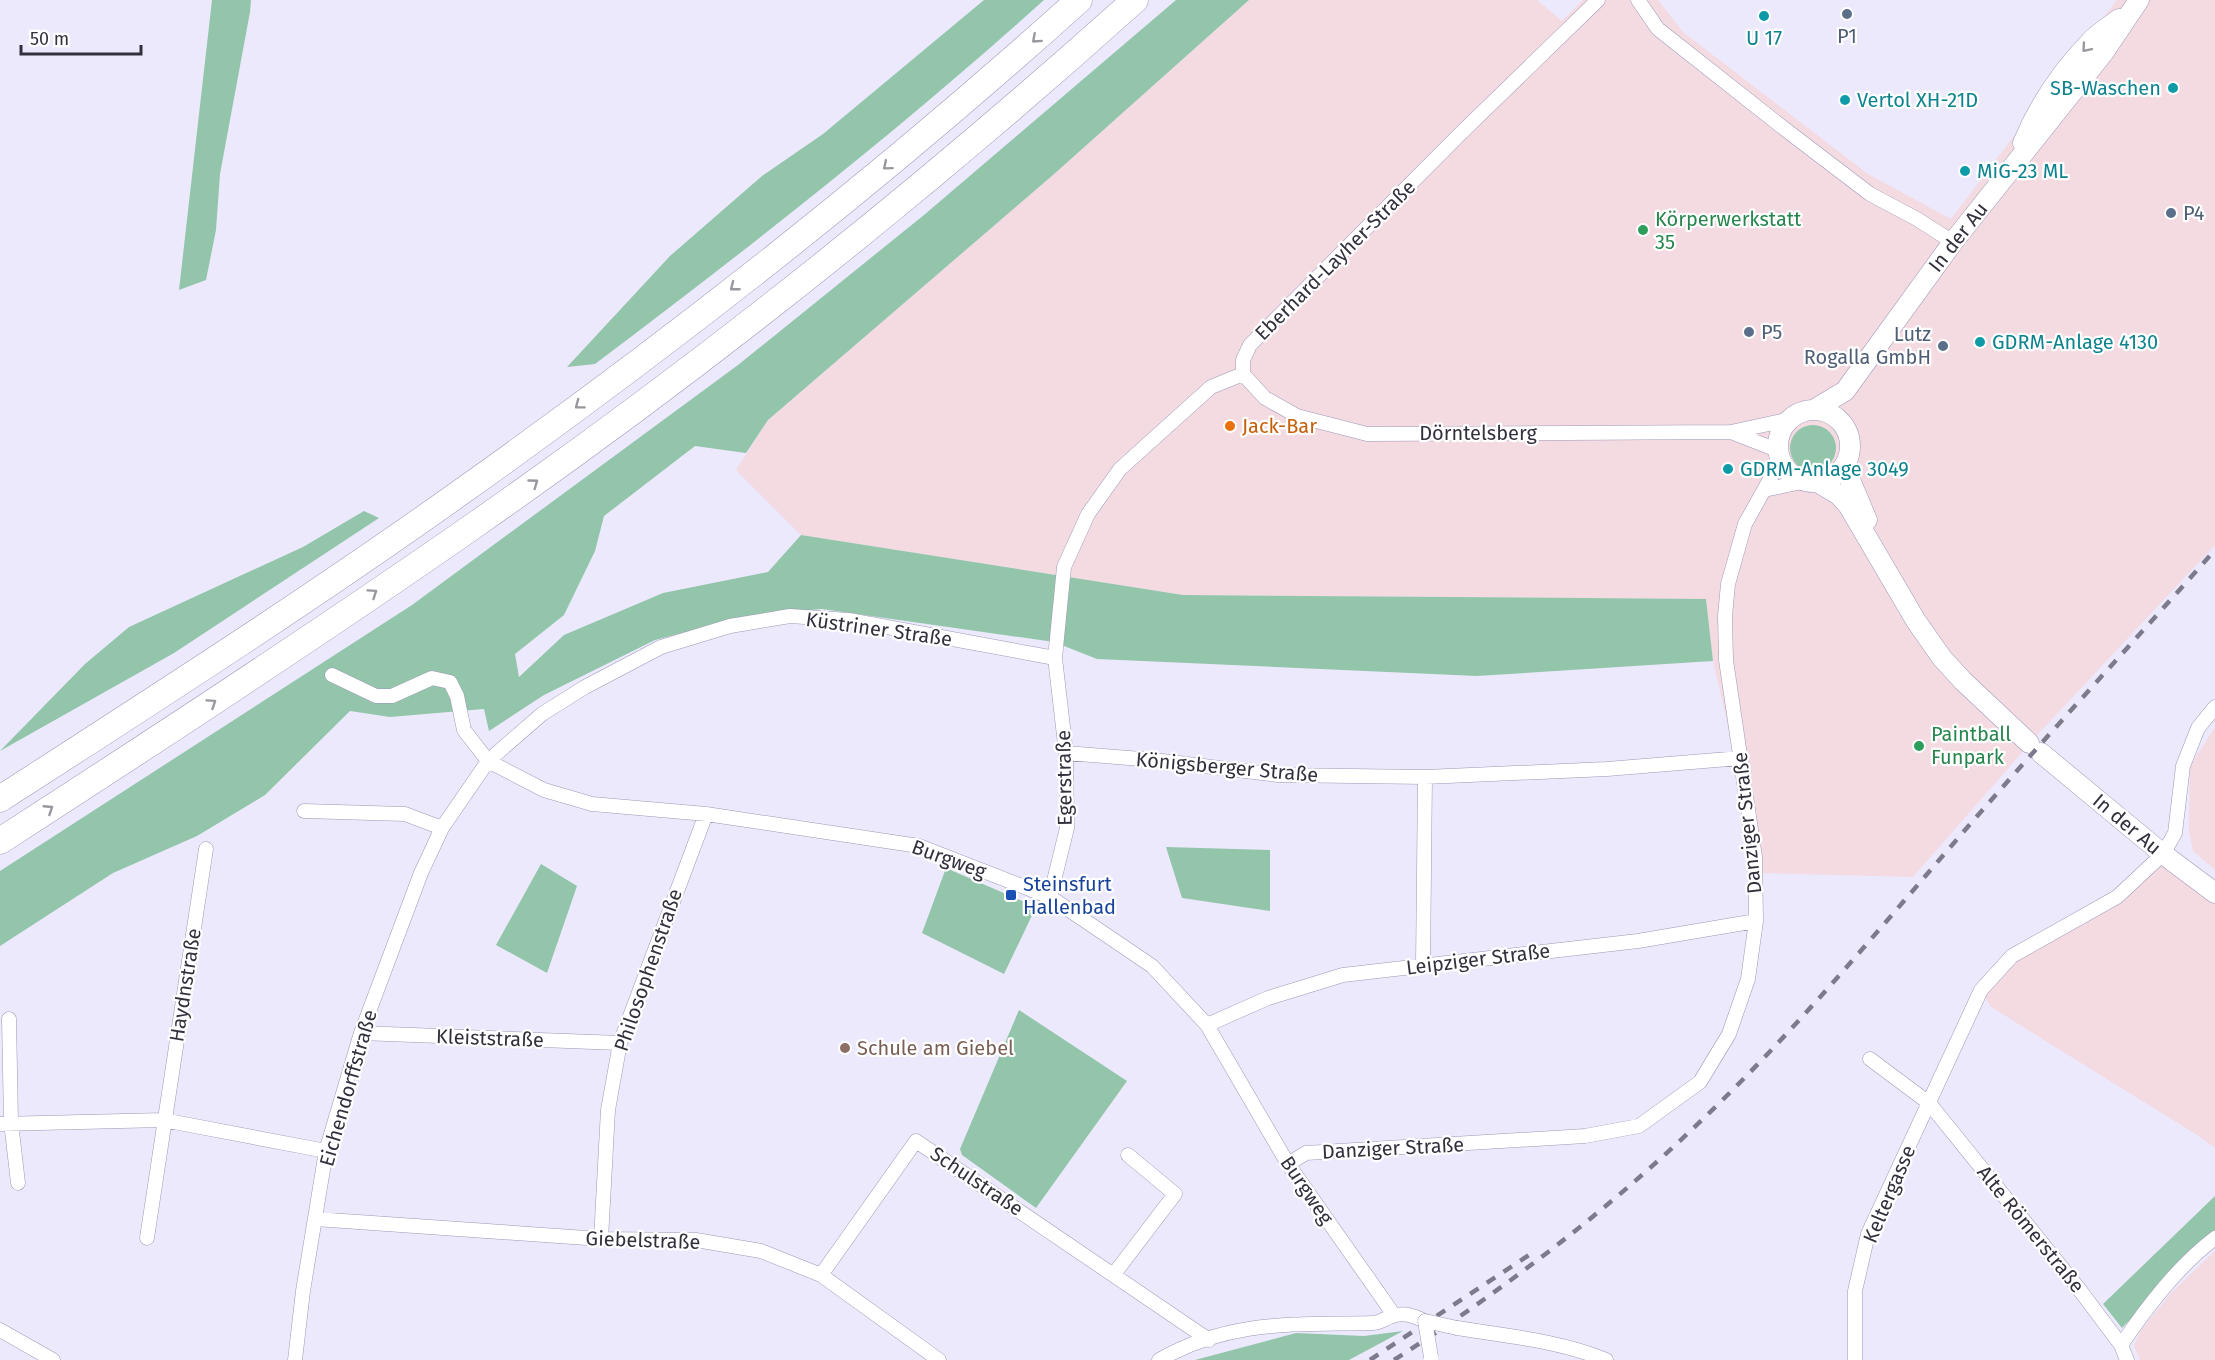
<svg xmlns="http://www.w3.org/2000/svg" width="2215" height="1360" font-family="'Fira Sans',sans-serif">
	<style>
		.commercial { fill: #f4dae1 }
		.green { fill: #93c5ab }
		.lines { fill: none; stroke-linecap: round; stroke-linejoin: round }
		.street-casing { stroke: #9c98b6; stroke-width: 15 }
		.secondary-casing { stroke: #9c98b6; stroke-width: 21 }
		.highway-casing { stroke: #9c98b6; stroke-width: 27 }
		.street { stroke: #fff; stroke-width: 14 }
		.secondary { stroke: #fff; stroke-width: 20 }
		.highway { stroke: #fff; stroke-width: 26 }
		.rail { stroke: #7d7b8b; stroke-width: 4.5; stroke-dasharray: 10 10; stroke-linecap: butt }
		.street-bridge-casing { stroke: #9c98b6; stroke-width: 15; stroke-linecap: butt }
		.street-bridge { stroke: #fff; stroke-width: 14 }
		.oneway { stroke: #98989e }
		.service-dot { fill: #5c6f8a; stroke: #fff; stroke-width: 2 }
		.culture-dot { fill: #0f9aa8; stroke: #fff; stroke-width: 2 }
		.leisure-dot { fill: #2e9e5b; stroke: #fff; stroke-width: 2 }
		.food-dot { fill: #e8710a; stroke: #fff; stroke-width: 2 }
		.transit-dot { fill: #1a4fb4; stroke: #fff; stroke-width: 2 }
		.education-dot { fill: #8d6e63; stroke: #fff; stroke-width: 2 }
		.labels { text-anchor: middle; stroke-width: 4.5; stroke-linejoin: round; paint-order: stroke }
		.service-label { font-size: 20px; fill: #4e5e75; stroke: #fff; text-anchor: start }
		.culture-label { font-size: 20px; fill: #0d838f; stroke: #fff; text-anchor: start }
		.leisure-label { font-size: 20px; fill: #27864d; stroke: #fff; text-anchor: start }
		.street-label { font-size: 20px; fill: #32303d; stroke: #fff }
		.food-label { font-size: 20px; fill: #c56008; stroke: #fff; text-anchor: start }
		.transit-label { font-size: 20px; fill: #164399; stroke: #fff; text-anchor: start }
		.education-label { font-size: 20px; fill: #785e54; stroke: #fff; text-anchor: start }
	</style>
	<rect width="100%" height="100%" fill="#ece9fd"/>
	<path class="commercial" d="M1249,0H1537L1562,21L1583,0H1658L1683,32L1868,174L1951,219L2117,0H2215V545L2040,732L1913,877L1762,873L1713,661L1706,599L1183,595L801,535L736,470L768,420L1053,175Z
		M2215,727V870L2193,851L2189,830L2190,766Z
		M2163,854L2215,893V1148L2197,1135L1991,1007L1981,990L2012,956L2117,897Z
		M2215,1251V1360H2140L2134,1346L2140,1331L2173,1291Z"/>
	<path class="green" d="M212,0H251L250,12L220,174L216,230L206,280L179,290Z
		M984,0H1044C901,129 749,248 595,364L567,367L670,256L762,176L823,134Z
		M1176,0H1249L1053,175L768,420L746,453L695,446L604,516L595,551L564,615L515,654L519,677L564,635L663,593L768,572L801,535L1183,595L1706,599L1713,661L1477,676L1097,659L1054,642L822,609L752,615L655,640L544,695L489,731L484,709L390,717L350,711L265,795L197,836L113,873L0,946V871L412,605L738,365L924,215Z
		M1790 448a23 23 0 1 1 46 0a23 23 0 1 1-46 0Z
		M364,511L379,518L174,653L0,751L85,664L129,627L303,547Z
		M1166,847L1270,850V911L1182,898Z
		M541,864L577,886L547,973L496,945Z
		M946,868L1036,907L1004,974L922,933Z
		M1019,1010L1127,1081L1036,1208L962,1155L960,1149Z
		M2215,1196V1230C2179,1258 2154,1296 2122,1328L2103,1304Z
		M1403,1331L1349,1360H1195L1296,1333L1364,1336Z"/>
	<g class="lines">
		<defs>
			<path id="street" d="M1638,0L1658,29L1786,130L1870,194L1917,219L1953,242
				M1243,374L1265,398L1297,416L1367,434L1731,432L1787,420
				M1243,374V360L1250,345L1459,135L1598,0
				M1731,432L1777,450
				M1764,490L1806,481
				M332,675L376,696H392L432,678L450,682L457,696L464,730L488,761L544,790L592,804L706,814L919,846L1050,897L1152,966L1207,1025L1288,1164L1394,1315
				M1066,753L1154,760L1278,775L1425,777L1607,769L1741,758
				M304,811L405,814L442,828
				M1050,897L1067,828L1066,753L1055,658L1064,567L1088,514L1120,469L1211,387L1243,374
				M1423,965L1425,777
				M9,1019L11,1122L18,1183
				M1207,1025L1268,998L1343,975L1638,941L1756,921
				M361,1033L620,1043
				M1870,1059L1929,1103L2079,1289L2121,1345L2127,1360
				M0,1124L163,1120L326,1151
				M1288,1164L1306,1153L1585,1136L1639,1126L1700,1082L1729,1034L1748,979L1756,921L1755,857L1726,660L1725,616L1728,584L1745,524L1774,472L1779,458
				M315,1219L601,1239L696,1240L761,1251L821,1275L939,1360
				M147,1238L206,849
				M601,1239L608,1110L620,1043L706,814
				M1114,1274L1175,1194L1128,1155
				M821,1275L916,1141L1209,1340
				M1457,1328C1507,1336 1560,1341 1606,1360
				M0,1330L53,1360
				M2121,1345C2147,1307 2178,1266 2215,1238
				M295,1360L303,1291L326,1151L361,1033L421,873L442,828L488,761L542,714L585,687L661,647L730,626L790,616L849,620L1055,658
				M1159,1360C1231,1319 1295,1325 1373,1323C1379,1323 1384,1319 1390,1317C1403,1311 1414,1316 1425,1321
				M1855,1360V1291L1868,1234L1981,990L2012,956L2117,897L2163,854L2175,833L2183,766L2198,728L2215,707"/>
			<path id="secondary" d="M2023,143C2038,107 2062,71 2090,42C2098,33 2110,26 2119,19
				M1815,409L1845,391L1953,242L2104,52L2139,0
				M1778 446a36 36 0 1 1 72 0a36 36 0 1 1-72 0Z
				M1847,461L1848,475L1867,520
				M1817,482L1839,495L1848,505L1916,621L1942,658L1963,681L2029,743
				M2041,753L2163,854L2215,893"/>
			<path id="highway" d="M0,799C155,699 311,599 461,492C675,340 884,176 1079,0
				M0,841C161,737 322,632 479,522C708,362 927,187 1135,0"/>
		</defs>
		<use href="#street" class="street-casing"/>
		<use href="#secondary" class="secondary-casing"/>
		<use href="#highway" class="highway-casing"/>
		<use href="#street" class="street"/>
		<use href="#secondary" class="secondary"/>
		<use href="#highway" class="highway"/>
		<path class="rail" d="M1370,1360L1529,1255
			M1394,1360C1505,1289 1611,1208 1705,1117C1806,1020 1894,911 1986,806C2061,720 2139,636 2215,550"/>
		<defs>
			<path id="street-bridge" d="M1431,1357L1425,1321L1457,1328"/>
		</defs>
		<use href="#street-bridge" class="street-bridge-casing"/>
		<use href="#street-bridge" class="street-bridge"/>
	</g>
	<defs><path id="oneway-chevron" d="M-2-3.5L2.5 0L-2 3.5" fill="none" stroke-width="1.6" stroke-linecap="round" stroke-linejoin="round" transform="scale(1.5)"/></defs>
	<g class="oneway">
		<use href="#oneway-chevron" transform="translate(1036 39) rotate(138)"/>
		<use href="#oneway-chevron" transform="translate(2086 48) rotate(130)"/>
		<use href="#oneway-chevron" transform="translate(887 166) rotate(140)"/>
		<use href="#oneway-chevron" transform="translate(734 287) rotate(142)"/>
		<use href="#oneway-chevron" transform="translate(579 405) rotate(143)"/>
		<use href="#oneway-chevron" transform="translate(534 483) rotate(-36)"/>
		<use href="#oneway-chevron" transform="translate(373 593) rotate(-34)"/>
		<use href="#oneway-chevron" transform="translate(212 703) rotate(-34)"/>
		<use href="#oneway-chevron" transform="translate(49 809) rotate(-33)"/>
	</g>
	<g class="service-dot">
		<circle cx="1847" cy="14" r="6"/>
		<circle cx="2171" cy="213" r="6"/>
		<circle cx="1749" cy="332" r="6"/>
		<circle cx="1943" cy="346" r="6"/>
	</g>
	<g class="culture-dot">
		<circle cx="1764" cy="16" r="6"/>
		<circle cx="2173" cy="88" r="6"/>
		<circle cx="1845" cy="100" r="6"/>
		<circle cx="1965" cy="171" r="6"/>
		<circle cx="1980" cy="342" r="6"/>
		<circle cx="1728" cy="469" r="6"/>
	</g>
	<g class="leisure-dot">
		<circle cx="1643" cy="230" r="6"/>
		<circle cx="1919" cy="746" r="6"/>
	</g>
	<circle class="food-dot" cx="1230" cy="426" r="6"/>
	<rect class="transit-dot" x="1005" y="889" width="12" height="12" rx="3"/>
	<circle class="education-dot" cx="845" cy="1048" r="6"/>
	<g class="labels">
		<g class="service-label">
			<text x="1847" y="43" text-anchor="middle">P1</text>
			<text x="2183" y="220">P4</text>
			<text x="1761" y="339">P5</text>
			<text x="1931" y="341" text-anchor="end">Lutz<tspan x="1931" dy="23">Rogalla GmbH</tspan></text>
		</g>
		<g class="culture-label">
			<text x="1764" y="45" text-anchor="middle">U 17</text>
			<text x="2161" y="95" text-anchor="end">SB-Waschen</text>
			<text x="1857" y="107">Vertol XH-21D</text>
			<text x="1977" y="178">MiG-23 ML</text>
			<text x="1992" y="349">GDRM-Anlage 4130</text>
			<text x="1740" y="476">GDRM-Anlage 3049</text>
		</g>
		<g class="leisure-label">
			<text x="1655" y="226">Körperwerkstatt<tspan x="1655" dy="23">35</tspan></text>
			<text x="1931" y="741">Paintball<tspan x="1931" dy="23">Funpark</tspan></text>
		</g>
		<g class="street-label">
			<text transform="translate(1958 237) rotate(-52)" y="7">In der Au</text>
			<text transform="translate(1335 260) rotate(-45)" y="7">Eberhard-Layher-Straße</text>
			<text x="1478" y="440">Dörntelsberg</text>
			<text transform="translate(879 629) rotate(8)" y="7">Küstriner Straße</text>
			<text transform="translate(1227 767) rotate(5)" y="7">Königsberger Straße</text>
			<text transform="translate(1064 778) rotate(-91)" y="7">Egerstraße</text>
			<text transform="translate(1747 823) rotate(-96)" y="7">Danziger Straße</text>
			<text transform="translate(2127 824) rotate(40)" y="7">In der Au</text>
			<text transform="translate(949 859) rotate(20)" y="7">Burgweg</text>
			<text transform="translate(1478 959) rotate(-7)" y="7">Leipziger Straße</text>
			<text transform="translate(648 970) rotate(-71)" y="7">Philosophenstraße</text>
			<text transform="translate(185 985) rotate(-81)" y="7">Haydnstraße</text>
			<text transform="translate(490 1038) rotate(2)" y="7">Kleiststraße</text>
			<text transform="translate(348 1088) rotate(-74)" y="7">Eichendorffstraße</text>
			<text transform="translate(1393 1148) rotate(-3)" y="7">Danziger Straße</text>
			<text transform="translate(977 1181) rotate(34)" y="7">Schulstraße</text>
			<text transform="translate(1307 1190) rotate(56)" y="7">Burgweg</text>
			<text transform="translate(1889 1194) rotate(-67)" y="7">Keltergasse</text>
			<text transform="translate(2031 1229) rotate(51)" y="7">Alte Römerstraße</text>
			<text transform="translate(643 1240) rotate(2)" y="7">Giebelstraße</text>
		</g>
		<g class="food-label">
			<text x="1242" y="433">Jack-Bar</text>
		</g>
		<g class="transit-label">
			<text x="1023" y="891">Steinsfurt<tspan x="1023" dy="23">Hallenbad</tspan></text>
		</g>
		<g class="education-label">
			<text x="857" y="1055">Schule am Giebel</text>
		</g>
	</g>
	<path d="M21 45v9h120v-9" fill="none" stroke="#32303d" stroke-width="3"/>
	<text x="30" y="45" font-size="18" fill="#32303d" stroke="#ffffff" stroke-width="4.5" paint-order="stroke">50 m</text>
</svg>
